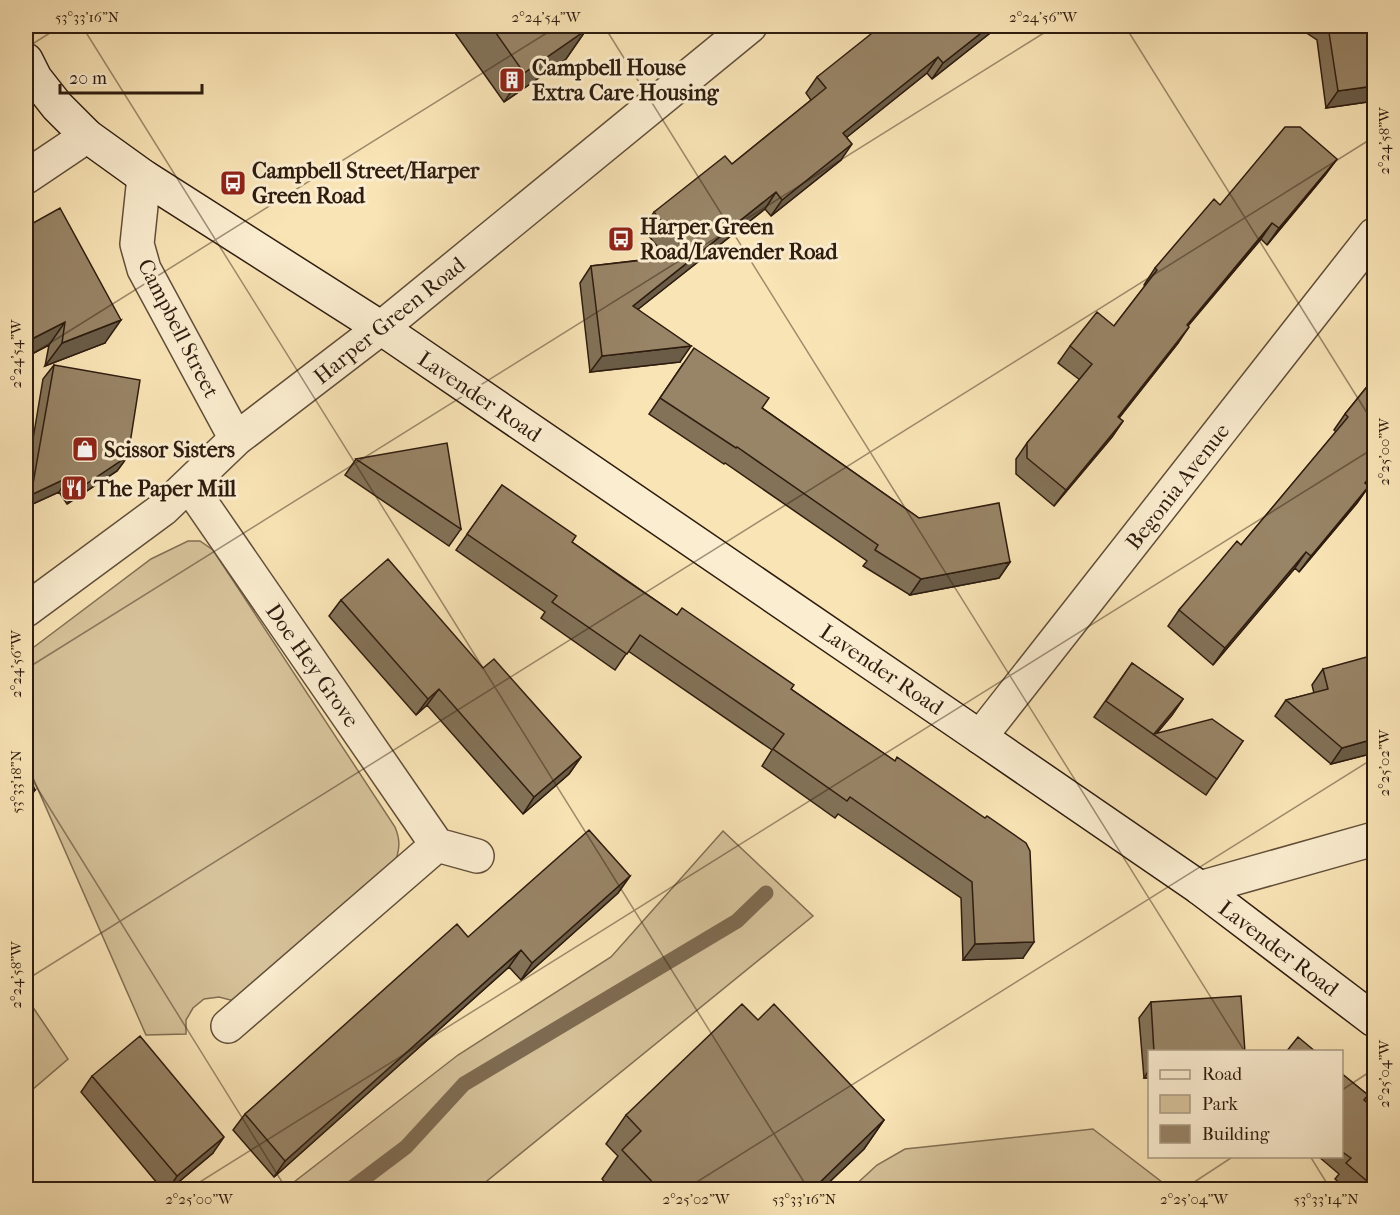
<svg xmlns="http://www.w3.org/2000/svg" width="1400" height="1215" font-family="'IM FELL French Canon',serif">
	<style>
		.green { fill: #d6c29a; stroke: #826f54; stroke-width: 1.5 }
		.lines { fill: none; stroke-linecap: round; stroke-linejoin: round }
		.stream { stroke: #7e6b51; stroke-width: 15 }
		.street-casing { stroke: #614e39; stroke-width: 36 }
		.secondary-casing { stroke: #2e1c0f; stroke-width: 36 }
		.street { stroke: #fbedd0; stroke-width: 33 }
		.secondary { stroke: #fbedd0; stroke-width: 33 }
		.wall { fill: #837258; stroke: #2e1c0f; stroke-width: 1.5 }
		.shaded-wall { fill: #6a5c47; stroke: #2e1c0f; stroke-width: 1.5 }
		.building { fill: #988466; stroke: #2e1c0f; stroke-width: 1.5 }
		.ticks { fill: none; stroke: #2e1c0f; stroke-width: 1.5; stroke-opacity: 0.45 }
		.labels { text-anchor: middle; stroke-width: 6; stroke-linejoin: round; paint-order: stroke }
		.poi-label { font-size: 22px; font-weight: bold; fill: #2e1c0f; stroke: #fbedd0; text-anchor: start }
		.street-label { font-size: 22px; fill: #2e1c0f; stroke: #fbedd0 }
		.neatline { fill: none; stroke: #2e1c0f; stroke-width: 2 }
		.ticks-label { font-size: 15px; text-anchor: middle; fill: #2e1c0f }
	</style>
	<rect width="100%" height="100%" fill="#f9e4b6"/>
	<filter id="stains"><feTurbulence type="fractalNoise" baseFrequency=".00333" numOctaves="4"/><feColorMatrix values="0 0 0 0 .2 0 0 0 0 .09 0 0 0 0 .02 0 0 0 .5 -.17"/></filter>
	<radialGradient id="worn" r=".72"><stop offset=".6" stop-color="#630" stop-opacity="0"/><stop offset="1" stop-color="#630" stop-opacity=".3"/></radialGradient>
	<path class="green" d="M188,541H200L213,550L395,827C400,839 400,847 396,860L234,1001L219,997L204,999L193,1008L186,1020V1034L146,1035L26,762V653L151,559Z
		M723,831L813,916L477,1189H285L458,1055L611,957Z
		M26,997L68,1059L26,1095Z
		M1093,1129L1171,1189H851L877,1165L905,1149Z"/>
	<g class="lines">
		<path class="stream" d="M349,1190L406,1147L464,1084L737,921L766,893"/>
		<defs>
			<path id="street" d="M26,177L87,136
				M144,177L137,244L144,269L236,439
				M189,485L437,845L228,1026
				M26,610L163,509L236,439L381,328L750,26
				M980,737L1374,235
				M437,845L477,856
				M1200,888L1374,839"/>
			<path id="secondary" d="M26,60L35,78L57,106L87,136L144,177L381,328L980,737L1200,888L1374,1020"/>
		</defs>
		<use href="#street" class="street-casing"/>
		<use href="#secondary" class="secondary-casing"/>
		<use href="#street" class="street"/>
		<use href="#secondary" class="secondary"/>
	</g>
	<path class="wall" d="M450,26H583L586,30L566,59L504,102Z
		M999,26L932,79L927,73L847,137L841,160L771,216L765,209L638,309L680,362L590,372L580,283L591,266L666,257L643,229L654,212L732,164L811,100L806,93L817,77L893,27Z
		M1296,26H1374V101L1326,108L1317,40Z
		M1337,159L1325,175L1267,245L1261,239L1188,326L1178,343L1119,418L1123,421L1112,437L1054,506L1016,474V459L1027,443L1080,380L1058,363L1070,346L1114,326L1145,286L1144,285L1155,268Z
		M26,227L105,343L45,366L49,345L26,357Z
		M683,364L762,408L919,518L1010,562L999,578L910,595L863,566L867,561L725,463L724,464L649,414Z
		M54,365L128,456L117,471L67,504L59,492L26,507V481L43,379Z
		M1374,378L1366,484L1369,486L1357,503L1299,572L1295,568L1213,665L1168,626L1179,610L1241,545L1336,432L1334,430L1345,414Z
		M356,459L461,529L449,546L345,475Z
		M502,485L572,542L677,615L791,689L895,761L1023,958L963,960L961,898L838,814L835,818L762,766L772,750L628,651L615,670L541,618L545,612L456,550Z
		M341,600L483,668L581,757L569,774L523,814L427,705L416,715L329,616Z
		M1132,663L1183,699L1172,715L1157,733L1243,741L1206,795L1094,717Z
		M1323,669L1374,753L1331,764L1275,716L1286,700L1314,693L1312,685Z
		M630,876L618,893L521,980L509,967L274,1177L233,1130L245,1114L468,937Z
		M1151,1002L1245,1052H1149V1078H1144L1139,1018Z
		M758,1020L884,1120L864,1149L821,1190H612L602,1179L618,1156L606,1144L626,1115Z
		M1341,1073L1368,1095L1364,1100L1374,1109V1190H1347L1335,1179L1339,1174L1318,1156H1341Z
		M92,1076L213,1153L169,1190H163L81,1092Z"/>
	<path class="shaded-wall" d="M990,26H999L932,79L943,63Z
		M586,30L566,59L504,102L524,73Z
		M938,57L927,73L832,149L843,133Z
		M1374,86V101L1326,108L1338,91Z
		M852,144L841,160L771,216L782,200Z
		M1337,159L1325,175L1267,245L1279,228Z
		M776,192L765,209L622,322L633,306Z
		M1272,223L1261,239L1175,341L1187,325Z
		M121,320L105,343L45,366L62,343Z
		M65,322L49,345L26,357V342Z
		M1189,327L1178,343L1107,433L1118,417Z
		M691,346L680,362L590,372L602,356Z
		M1123,421L1112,437L1054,506L1066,490Z
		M128,456L117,471L67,504L77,490Z
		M1374,471V474L1353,499Z
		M69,477L59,492L26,507V503L31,495Z
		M1369,486L1357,503L1299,572L1311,556Z
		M1306,552L1295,568L1213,665L1225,648Z
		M1010,562L999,578L910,595L921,579Z
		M439,689L427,705L416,715L428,699Z
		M1183,699L1172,715L1155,735L1153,734Z
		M1374,739V753L1331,764L1342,748Z
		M581,757L569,774L523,814L534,797Z
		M35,790L26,803V794Z
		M630,876L618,893L521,980L532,963Z
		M1034,942L1023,958L963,960L975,944Z
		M521,950L509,967L274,1177L285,1161Z
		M1149,1070V1078H1144Z
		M884,1120L864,1149L821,1190H812Z
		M224,1137L213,1153L169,1190H168L177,1176Z"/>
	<path class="building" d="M491,26H583L586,30L524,73Z
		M881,26H892L893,27L894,26H990L943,63L938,57L843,133L852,144L782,200L776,192L633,306L691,346L602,356L591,266L689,255L654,212L725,156L732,164L826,88L817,77Z
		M1328,26H1374V86L1338,91Z
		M1285,127H1300L1337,159L1279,228L1272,223L1187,325L1189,327L1118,417L1123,421L1066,490L1027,458V443L1092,364L1070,346L1097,312L1114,326L1157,270L1155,268L1214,199L1220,205Z
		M60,208L121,320L62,343L65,322L26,342V227Z
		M694,348L769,398L762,408L919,518L999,503L1010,562L921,579L875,550L878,545L737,447L736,448L660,398Z
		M54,365L140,380L128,456L77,490L69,477L31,495Z
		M1374,378V471L1365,483L1369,486L1311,556L1306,552L1225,648L1179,610L1237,541L1241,545L1348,417L1345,414Z
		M447,443L461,529L356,459Z
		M502,485L576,536L572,542L624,579L677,615L682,608L794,685L791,689L844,726L895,761L897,757L985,818L987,816L1026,843L1030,851L1034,942L975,944L972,882L850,797L847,801L773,749L784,734L640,635L627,654L552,602L557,596L467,534Z
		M388,559L483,668L494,659L581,757L534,797L439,689L428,699L341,600Z
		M1374,655V739L1342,748L1286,700L1328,689L1323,669Z
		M1132,663L1183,699L1154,734L1212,719L1243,741L1217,779L1106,701Z
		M26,768L35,790L26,794Z
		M589,830L630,876L532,963L521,950L285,1161L245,1114L457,924L468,937Z
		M1241,996L1245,1052H1154L1151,1002Z
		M742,1004L758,1020L774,1004L884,1120L812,1190H660L622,1150L641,1131L626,1115Z
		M140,1036L224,1137L177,1176L92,1076Z
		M1298,1037L1316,1052H1286Z
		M1341,1073L1368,1095L1364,1100L1374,1109V1187L1346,1163L1351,1158L1341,1151Z"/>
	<path class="ticks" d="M82,26L809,1190M604,26L1245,1052M1125,26L1374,424M26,48L61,26M26,358L558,26M26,669L1055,26M26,770L287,1190M26,980L1374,137M1342,1090L1374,1069M1310,1156L1331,1190M187,1190L1374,448M684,1190L1374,758M1182,1190L1234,1156"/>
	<defs>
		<symbol id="building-square" viewBox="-11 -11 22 22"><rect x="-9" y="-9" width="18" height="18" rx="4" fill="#8f2418" stroke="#fbedd0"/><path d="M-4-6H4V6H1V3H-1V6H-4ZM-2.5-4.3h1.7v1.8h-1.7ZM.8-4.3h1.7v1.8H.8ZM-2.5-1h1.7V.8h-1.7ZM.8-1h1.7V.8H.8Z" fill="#fff"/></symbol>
		<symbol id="bus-square" viewBox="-11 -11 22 22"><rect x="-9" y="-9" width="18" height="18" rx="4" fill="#8f2418" stroke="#fbedd0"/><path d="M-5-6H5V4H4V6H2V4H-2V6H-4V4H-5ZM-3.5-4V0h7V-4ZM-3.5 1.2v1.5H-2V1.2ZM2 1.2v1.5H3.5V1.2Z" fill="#fff"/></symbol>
		<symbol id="shop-square" viewBox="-11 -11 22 22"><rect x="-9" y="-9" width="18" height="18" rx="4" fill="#8f2418" stroke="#fbedd0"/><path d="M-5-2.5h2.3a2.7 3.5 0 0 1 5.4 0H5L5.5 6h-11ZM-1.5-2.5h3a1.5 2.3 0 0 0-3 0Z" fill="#fff"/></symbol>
		<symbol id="restaurant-square" viewBox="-11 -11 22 22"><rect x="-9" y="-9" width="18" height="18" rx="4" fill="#8f2418" stroke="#fbedd0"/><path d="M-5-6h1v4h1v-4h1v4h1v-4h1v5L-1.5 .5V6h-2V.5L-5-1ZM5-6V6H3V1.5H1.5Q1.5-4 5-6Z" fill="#fff"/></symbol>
	</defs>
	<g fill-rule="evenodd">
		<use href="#building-square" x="497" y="65" width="30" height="30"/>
		<use href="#bus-square" x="218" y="168" width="30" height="30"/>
		<use href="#bus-square" x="606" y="224" width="30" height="30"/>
		<use href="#shop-square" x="70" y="434" width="30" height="30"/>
		<use href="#restaurant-square" x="59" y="473" width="30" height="30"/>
	</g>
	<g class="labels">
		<g class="poi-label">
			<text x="532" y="75">Campbell House<tspan x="532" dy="25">Extra Care Housing</tspan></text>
			<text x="252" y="178">Campbell Street/Harper<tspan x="252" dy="25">Green Road</tspan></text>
			<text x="640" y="234">Harper Green<tspan x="640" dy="25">Road/Lavender Road</tspan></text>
			<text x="104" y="457">Scissor Sisters</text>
			<text x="94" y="496">The Paper Mill</text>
		</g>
		<g class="street-label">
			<text transform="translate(389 320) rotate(-39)" y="8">Harper Green Road</text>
			<text transform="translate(179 328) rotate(63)" y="8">Campbell Street</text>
			<text transform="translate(480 396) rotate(34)" y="8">Lavender Road</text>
			<text transform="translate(1177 486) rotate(-52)" y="8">Begonia Avenue</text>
			<text transform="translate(313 665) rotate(55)" y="8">Doe Hey Grove</text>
			<text transform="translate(882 669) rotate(34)" y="8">Lavender Road</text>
			<text transform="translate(1279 948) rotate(37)" y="8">Lavender Road</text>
		</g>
	</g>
	<rect width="1400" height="1215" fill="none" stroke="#f9e4b6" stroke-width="66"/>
	<rect x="1148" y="1050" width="195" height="108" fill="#fbedd0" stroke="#a99983" stroke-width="1.5"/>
	<rect x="1160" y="1070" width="30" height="9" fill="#fbedd0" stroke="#a99983" stroke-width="1.5"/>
	<text x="1202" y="1080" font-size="18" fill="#2e1c0f">Road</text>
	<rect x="1160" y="1095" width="30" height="18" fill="#d6c29a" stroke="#a99983" stroke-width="1.5"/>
	<text x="1202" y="1110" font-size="18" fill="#2e1c0f">Park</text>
	<rect x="1160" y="1125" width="30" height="18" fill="#988466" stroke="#a99983" stroke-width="1.5"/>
	<text x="1202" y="1140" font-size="18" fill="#2e1c0f">Building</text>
	<path d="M60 84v9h142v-9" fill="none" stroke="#2e1c0f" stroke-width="3"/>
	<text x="69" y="84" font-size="18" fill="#2e1c0f" stroke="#fbedd0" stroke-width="4.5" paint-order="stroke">20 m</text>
	<rect x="33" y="33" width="1334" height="1149" class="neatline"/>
	<g class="ticks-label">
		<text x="87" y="22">53°33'16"N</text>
		<text x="546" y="22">2°24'54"W</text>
		<text x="1043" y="22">2°24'56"W</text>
		<text transform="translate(1384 141) rotate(-90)" y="5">2°24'58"W</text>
		<text transform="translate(16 354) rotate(-90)" y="5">2°24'54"W</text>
		<text transform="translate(1384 452) rotate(-90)" y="5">2°25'00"W</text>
		<text transform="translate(16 664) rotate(-90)" y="5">2°24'56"W</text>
		<text transform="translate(1384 763) rotate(-90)" y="5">2°25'02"W</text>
		<text transform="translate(16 782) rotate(-90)" y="5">53°33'18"N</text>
		<text transform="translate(16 975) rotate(-90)" y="5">2°24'58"W</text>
		<text transform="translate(1384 1074) rotate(-90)" y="5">2°25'04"W</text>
		<text x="199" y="1204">2°25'00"W</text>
		<text x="696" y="1204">2°25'02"W</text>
		<text x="804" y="1204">53°33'16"N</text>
		<text x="1194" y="1204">2°25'04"W</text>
		<text x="1326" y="1204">53°33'14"N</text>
	</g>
	<rect width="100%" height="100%" filter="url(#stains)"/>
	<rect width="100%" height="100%" fill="url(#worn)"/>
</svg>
